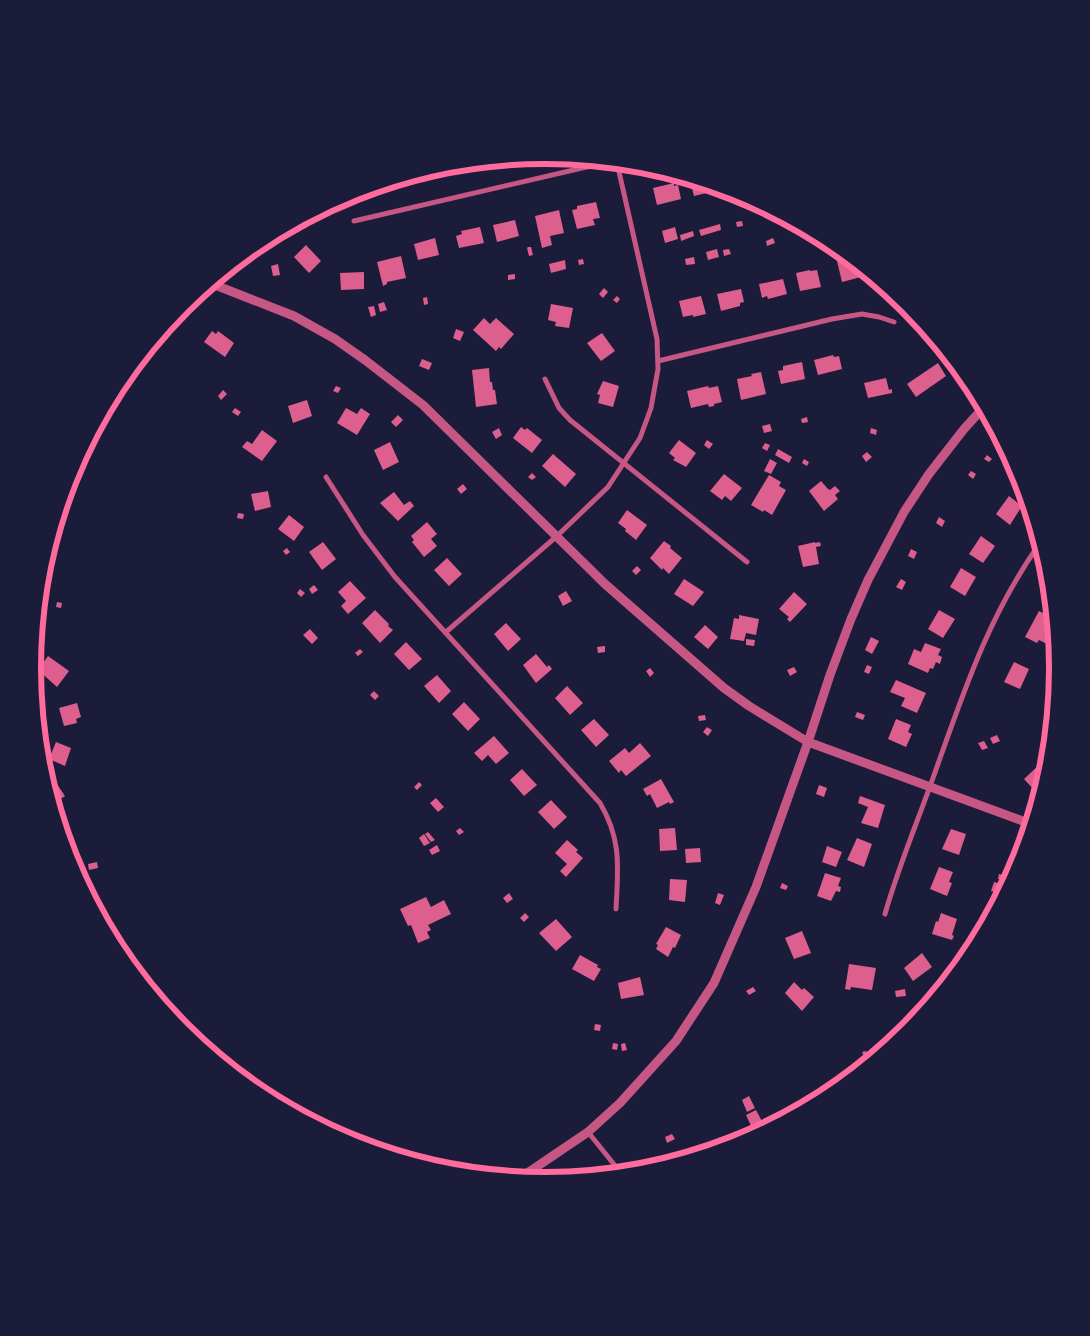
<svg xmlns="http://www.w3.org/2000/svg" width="1090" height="1336" font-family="Rubik,sans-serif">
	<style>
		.building { fill: #dd5f8e }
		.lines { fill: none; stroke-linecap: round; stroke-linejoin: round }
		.minor { stroke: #c65784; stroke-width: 5 }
		.tertiary { stroke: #c65784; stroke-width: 9 }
		.rim { fill: none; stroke: #ff6b9d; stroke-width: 6 }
	</style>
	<rect width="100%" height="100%" fill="#1b1b3a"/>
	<path class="building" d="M693,180L714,186L715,191L694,196L690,181Z
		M674,183V186L678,185L681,199L657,205L653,188Z
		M596,202L600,218L593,219L595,225L577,229L572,210L577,209V206Z
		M559,210L564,233L550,236L552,245L542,248L535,216Z
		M515,220L519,236L497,242L493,225Z
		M742,221L743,226L737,227L736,222Z
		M295,223L296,232L277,233Z
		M720,224L721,230L701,236L699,230Z
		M480,227L484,243L459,248L456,236L462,234L461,231Z
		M675,227L678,239L665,243L662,231Z
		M693,231L694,236L681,241L680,235Z
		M806,231H809L813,233L814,236L807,238Z
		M435,238L439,255L418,260L414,244Z
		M773,238L775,243L767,246L766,241Z
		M306,245L321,261L309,273L294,257Z
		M528,247H531L533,255L529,256L527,248Z
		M717,249L719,257L708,260L706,252Z
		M729,249L731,254L724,256L723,250Z
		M401,256L406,278L387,282V284L383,286L377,262Z
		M694,257L695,264L686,265L685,259Z
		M850,258L863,269L865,276L842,282L837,261Z
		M583,259L584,264L579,265L578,260Z
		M565,260L566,269L551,273L549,264Z
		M278,264L280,275L273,276L271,266Z
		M810,270V271L817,270L821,287L800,291L796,273Z
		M364,272V289L341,290L340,273Z
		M515,274V279L508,280V275Z
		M783,279L787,294L768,299L767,296L762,298L759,284Z
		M604,288L608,292L603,298L599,294Z
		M741,289L744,302L740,303V306L721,311L717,294Z
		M617,296L620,299L617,303L613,300Z
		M701,296L706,314L693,317V315L683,317L679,301Z
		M427,297L428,304L424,305L423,298Z
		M384,302L387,310L380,312L378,304Z
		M551,304L573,308L569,328L555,326L556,322L548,320Z
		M374,306L376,315L371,317L368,307Z
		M484,318L490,324L496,318L514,334L501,349L499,347L496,351L473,330Z
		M456,329L464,332L460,341L453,338Z
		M212,331L216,334L218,331L234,343L225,357L204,342Z
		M602,333L615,351L601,361L587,343Z
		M833,355L834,357L839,356L842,369L818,375L814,360Z
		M422,359L432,363L429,370L419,366Z
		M802,362L805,379L781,384L778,371L783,370V366Z
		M938,363L946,376L916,397L907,384Z
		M489,368L490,382H492L493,390H495L497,404L476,407L472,370Z
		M761,372L766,394L741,400L737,379L752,376L751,374Z
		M886,378L889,390L892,389V393L868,398L864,383Z
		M603,381L619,386L613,407L598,403L600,395L597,394Z
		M336,386L341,388L338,393L333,391Z
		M708,386L709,388L718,386L722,402L714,404V406L709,407L708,404L691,408L687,391Z
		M223,390L227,394L221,400L218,396Z
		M307,400L312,416L293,423L288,406Z
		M235,408L241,412L238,416L232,412Z
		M346,408L357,414L361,408L370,414L357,435L337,423Z
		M398,415L403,420L396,427L391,422Z
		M807,417L808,422L802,423L801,419Z
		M770,424L772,431L764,433L762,426Z
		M521,427L525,430L527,428L542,440L532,453L513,438Z
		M499,428L502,435L496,439L492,432Z
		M871,428L877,430L876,435L870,433Z
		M262,430L277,441L262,461L242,447L247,441L252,444Z
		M679,440L696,453L686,467L673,460L675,458L669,453Z
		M707,440L713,444L709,449L704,445Z
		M390,442L399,462L383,470L374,450Z
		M765,443L770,445L767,451L762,448Z
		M778,449L792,457L789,463L775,455Z
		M867,452L872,457L866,462L862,456Z
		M553,454L576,474L565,487L542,466Z
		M987,455L992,459L989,462L984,459Z
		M770,459L777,463L771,474L764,471Z
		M804,459L809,462L807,466L802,463Z
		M971,471L976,474L973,479L968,475Z
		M532,473L536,477L532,480L528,477Z
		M724,474L742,488L731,501L725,496L722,500L710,491Z
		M769,475L781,482L779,486L786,490L772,515L764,510L763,512L751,505Z
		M821,481L828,489L830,490L835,486L840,491L835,495L838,499L824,511L809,491Z
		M463,484L467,489L461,494L457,489Z
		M268,491L271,507L255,511L251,494Z
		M394,492L404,505L410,501L414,506L398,521L380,503Z
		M1009,496L1022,506L1010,525L996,514Z
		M627,510L647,525L636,540L625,531L626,529L618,523Z
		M238,513L244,514L243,519L237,518Z
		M289,515L304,527L294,541L278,529Z
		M939,517L945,521L942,527L936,523Z
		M427,522L437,534L431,539L437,546L424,557L412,542L414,540L411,536Z
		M981,536L995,546L983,563L969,554Z
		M664,541L671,546L670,548L682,558L669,574L663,568L662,570L650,558Z
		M323,542L336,559L322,570L309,552Z
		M815,542V543L820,542L821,546L816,547L819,564L803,567L798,546Z
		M287,548L290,552L286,555L283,551Z
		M911,549L917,552L914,559L908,556Z
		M447,558L462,574L449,586L434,570Z
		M637,566L641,570L636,575L632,571Z
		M961,568L976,577L965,596L950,587Z
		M684,579L704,592L693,606L674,594Z
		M901,579L906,582L902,590L896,587Z
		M350,581L366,598L348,614L341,606L346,601L338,592Z
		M314,585L318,590L312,594L309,589Z
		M300,589L305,593L301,597L297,593Z
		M566,591L572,601L563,606L558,596Z
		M794,592L807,604L790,622L787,619L789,617L779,609Z
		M57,602L62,603L61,608L56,607Z
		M375,610L389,624L388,626L393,630L380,643L362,623Z
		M939,610L955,619L943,638L928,629Z
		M1039,611L1053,618L1054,630L1047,644L1039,640L1037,643L1025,637Z
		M739,615L759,619L756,635L746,633L744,641L730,639L734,618L739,619Z
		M506,623L521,639L508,651L494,634Z
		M705,625L718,637L708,649L694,637Z
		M310,629L318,638L312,644L303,635Z
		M871,637L879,641L872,654L865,650Z
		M746,639L755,640L754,646L746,645Z
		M406,642L422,659L409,670L394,654Z
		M925,643L941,649L938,655L942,657L940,664L936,662L933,669L930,668L928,673L908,664L914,649L921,652Z
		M605,646V652L598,653L597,647Z
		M360,649L363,652L358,656L355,653Z
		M536,654L547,667L549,665L552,669L536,683L523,665Z
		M48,656L69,671L57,687L38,670Z
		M1014,662L1029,669L1020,689L1004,682Z
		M867,665L872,667L869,674L864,672Z
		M794,667L797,672L790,676L787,670Z
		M650,668L654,673L650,677L646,671Z
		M437,675L451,691L439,703L424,686Z
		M896,680L926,693L917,713L901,706L905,698L890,692Z
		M567,686L583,703L570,715L555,698Z
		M374,691L379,696L375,700L370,695Z
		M464,702L480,719L468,731L452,714Z
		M77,703L81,717L76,719L77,723L64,726L59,708Z
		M857,712L865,715L863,720L855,717Z
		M705,715L706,720L699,721L698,716Z
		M594,719L609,735L596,747L581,730Z
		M896,719L911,725L908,732L912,734L906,747L888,739Z
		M707,727L712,730L708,736L703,732Z
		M997,735L1000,741L993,744L990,738Z
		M494,736L509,753L496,764L488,755L482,761L474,753Z
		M984,741L988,748L982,750L978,743Z
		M56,742L71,748L65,766L49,759Z
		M640,743L651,756L626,776L621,770L619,773L609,761L625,748L629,753Z
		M1040,764L1047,771L1043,784L1035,791L1024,779Z
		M522,769L537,785L524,796L510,780Z
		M51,775L65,796L56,802L60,808L56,811L46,779Z
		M661,779L674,802L670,804L669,802L657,808L650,794L647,796L643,789Z
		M419,782L422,785L417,790L414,787Z
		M819,785L827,788L824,797L816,794Z
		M860,796L885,805L878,828L861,823L868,807L858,803Z
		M436,798L444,807L438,812L430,803Z
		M551,800L567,817L554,829L538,812Z
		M460,828L464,832L459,835L456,831Z
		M675,828L677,850L660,851L659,829Z
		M951,829L966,834L959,855L942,849Z
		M428,832L435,840L431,842L425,834Z
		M424,834L430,843L424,846L419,838Z
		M857,838L872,844L864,867L847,860Z
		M567,840L578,850L576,852L583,858L566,877L560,871L567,864L555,853Z
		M437,845L440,851L432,855L429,850Z
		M827,846L842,852L836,867L822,862Z
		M700,848L701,862L686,863L685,849Z
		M97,862L98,868L89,870L88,864Z
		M939,867L953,872L949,882L952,883L947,896L930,889Z
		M825,873L841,878L838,886L841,887L840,892L836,891L831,901L817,896Z
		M999,874L1004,875L1002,880L998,879Z
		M670,879L687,880L685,902L669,900Z
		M994,882L1002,884L999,893L991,891Z
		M782,883L788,886L786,890L780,888Z
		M509,893L513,899L507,903L503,898Z
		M718,893L724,895L720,905L715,903Z
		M426,897L431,907L444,900L451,914L428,925L431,930L427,932L430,938L418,943L411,925L408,926L400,909Z
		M525,913L529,917L524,922L520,918Z
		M941,913L957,919L952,935L954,936L952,940L932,934L936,921L938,922Z
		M556,919L572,937L556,951L539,933Z
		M666,927L681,935L675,948L673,947L668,957L656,949L658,945L656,944Z
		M802,931L811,953L794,959L785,938Z
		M922,953L932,967L913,981L904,968Z
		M580,955L598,965L597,967L601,969L594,981L572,969Z
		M849,964L876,968L872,990L851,987L850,990L845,989Z
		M640,977L644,995L621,999L618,983Z
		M794,982L802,990L804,988L814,997L802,1011L785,993Z
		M753,987L756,991L749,995L746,991Z
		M905,989L906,996L896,997L895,991Z
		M595,1024L601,1025L600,1031L594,1030Z
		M613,1043L618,1044L617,1050L612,1049Z
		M625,1043L627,1050L622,1051L621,1044Z
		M866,1051L870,1061L866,1062L862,1052Z
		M749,1096L755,1108L747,1112L742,1100Z
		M756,1110L763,1123L752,1128L746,1115Z
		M672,1134L675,1139L667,1143L665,1137Z"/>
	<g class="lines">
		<path class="minor" d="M354,221L608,162
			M658,361L832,319L862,314L879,317L894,322
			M545,379L559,408L570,420L747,562
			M326,477L363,535L395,577L600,803C622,840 618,868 616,909
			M446,632L557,536L608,487L640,438L651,408L658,369L657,339L617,163
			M885,914C898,868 917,823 933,778C963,694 988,616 1040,543
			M588,1132L621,1173"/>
		<path class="tertiary" d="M210,283L294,316L335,339L365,360L423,405L605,584L724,688L749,706L808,742L1031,824
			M520,1178L588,1132L620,1103L676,1041L714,983L756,887L808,742L830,675L851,619L868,580L904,512L929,474L964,429L984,407"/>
	</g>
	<path d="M0 0H1090V1336H0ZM41 668a504 504 0 1 1 1008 0a504 504 0 1 1-1008 0Z" fill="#1b1b3a" fill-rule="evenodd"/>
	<path class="rim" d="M41 668a504 504 0 1 1 1008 0a504 504 0 1 1-1008 0Z"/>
</svg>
